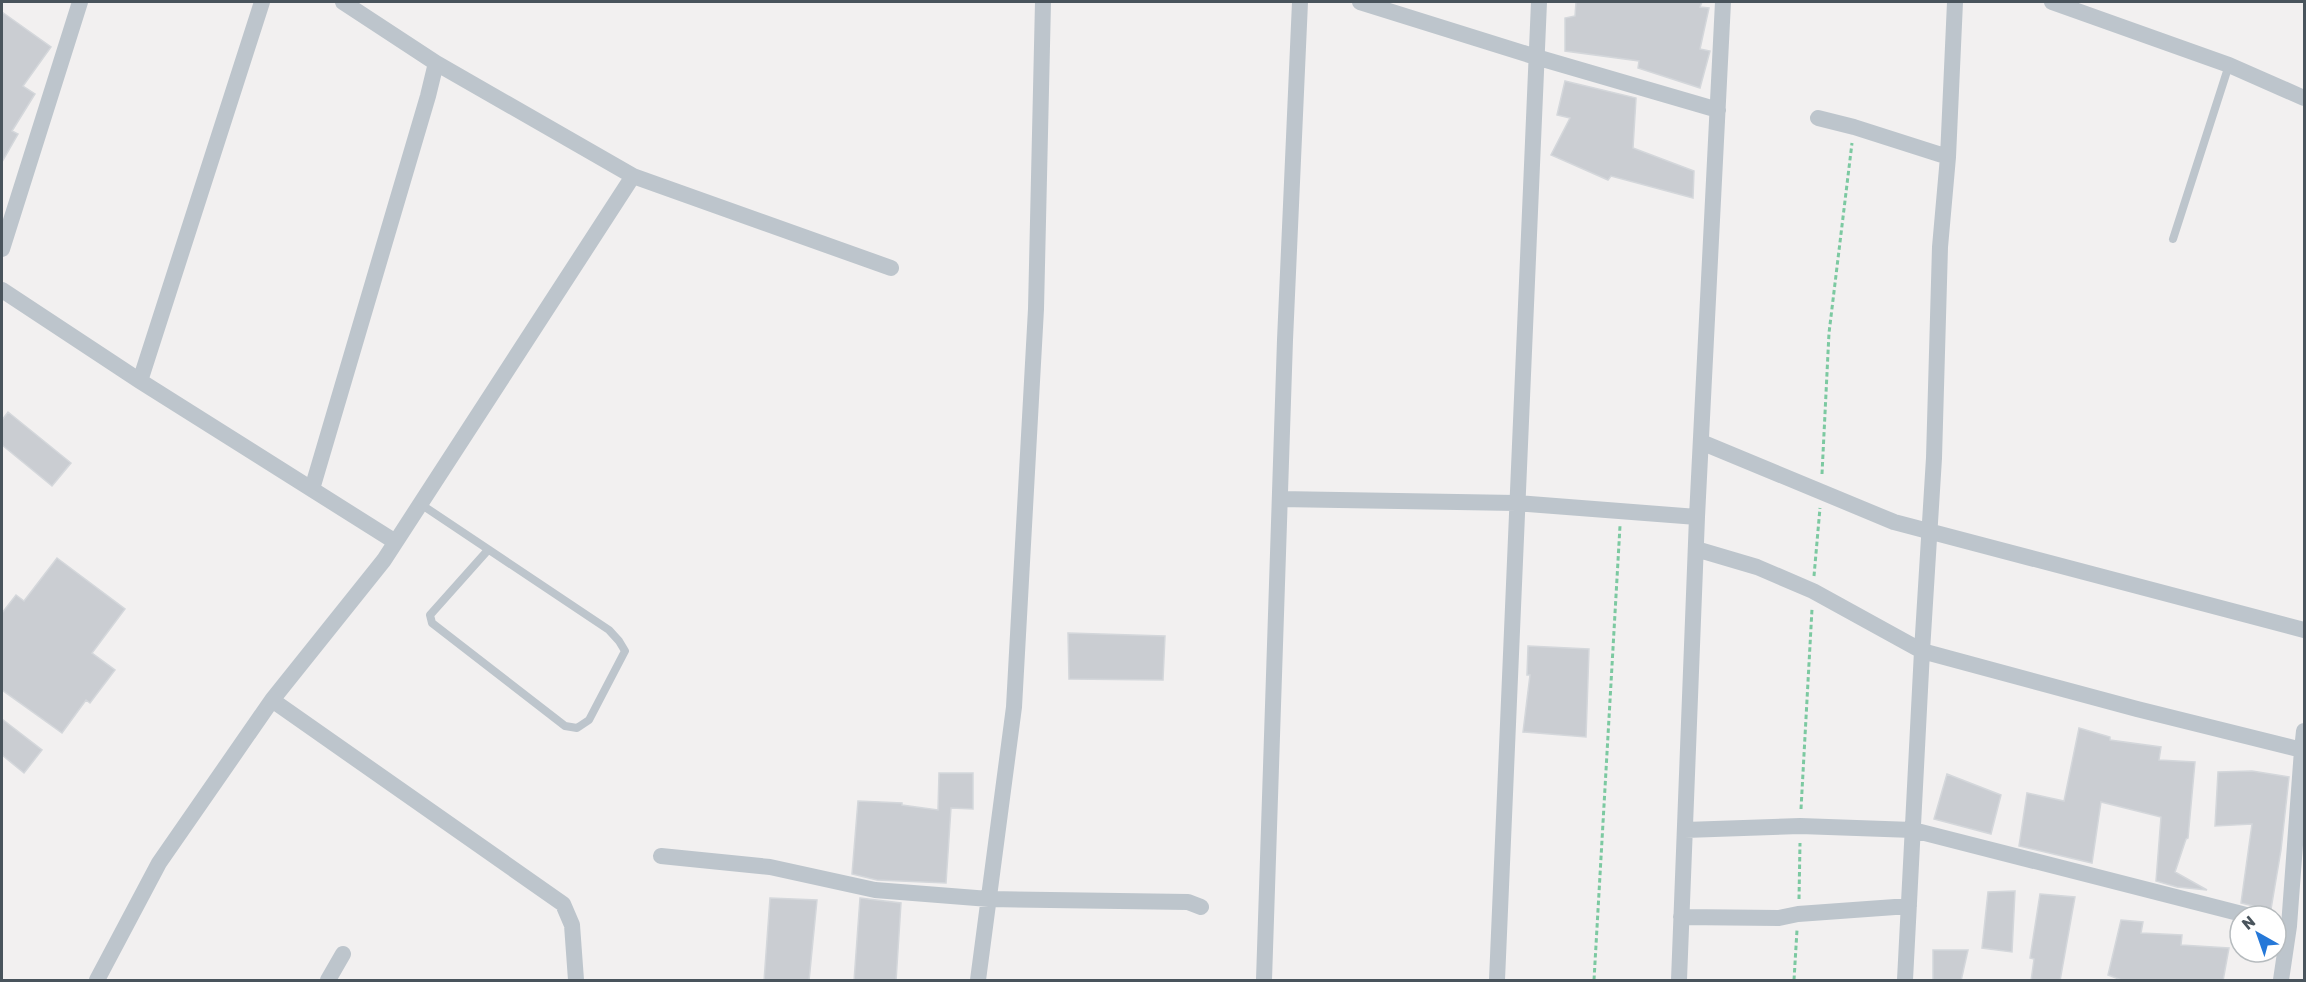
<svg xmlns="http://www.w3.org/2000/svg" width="2306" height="982" font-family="Rubik,sans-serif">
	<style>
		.building { fill: #cacdd2; stroke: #d4d7db; stroke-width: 1.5 }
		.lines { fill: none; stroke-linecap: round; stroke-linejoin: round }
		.path { stroke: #7cc9a1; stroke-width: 3; stroke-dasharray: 4.5 3; stroke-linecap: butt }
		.service { stroke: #bdc5cc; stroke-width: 8 }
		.minor { stroke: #bdc5cc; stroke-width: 16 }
	</style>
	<rect width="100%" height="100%" fill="#f2f0f0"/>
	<path class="building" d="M1576,2H1702L1700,7L1709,8L1700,49L1710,51L1700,88L1638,68L1639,61L1565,51V18L1575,16Z
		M2,12L51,47L23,86L35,94L12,131L18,134L2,162Z
		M1565,81L1636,98L1633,148L1694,171L1693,198L1611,176L1608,180L1551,155L1570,118L1557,115Z
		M8,412L71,463L52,486L2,445V420Z
		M57,558L125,609L92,653L115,670L90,703L86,700L62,733L2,690V613L16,595L24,601Z
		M1068,633L1165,636L1163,680L1069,679Z
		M1528,646L1589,649L1586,737L1523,732L1530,675H1527Z
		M2,719L42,750L24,773L2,755Z
		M2079,728L2110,737V740L2161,747L2159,760L2195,762L2188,838L2186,839L2175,872L2207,890L2177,887L2156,881L2161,817L2101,802L2092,863L2019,846L2027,793L2064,801Z
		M2252,771L2289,777L2281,850L2270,915L2260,913L2253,906L2241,903L2252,824L2215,826L2218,772Z
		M939,773H973V809L951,808L946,883L877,880L852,874L858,801L902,803V805L938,810Z
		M1947,774L2001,795L1991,834L1934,819Z
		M2015,891L2012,952L1982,948L1988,892Z
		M2040,894L2075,897L2060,981H2031L2034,959L2030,958Z
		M770,898L817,900L809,981H764Z
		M860,898L901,903L896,981H854Z
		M2121,920L2143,922L2141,933L2182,935L2181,945L2229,948L2223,981H2124L2108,975Z
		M1933,950H1968L1961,981H1933Z"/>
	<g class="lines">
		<path class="path" d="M1822,474L1829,333L1852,143
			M1814,576L1820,508
			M1801,809L1812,609
			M1799,899L1800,843
			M1594,980L1620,526
			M1794,980L1797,930"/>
		<path class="service" d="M2173,239L2229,65
			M419,503L609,630L619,641L625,651L589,720L577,728L565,726L432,623L430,615L488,550"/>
		<path class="minor" d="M343,2L436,63L633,176L891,268
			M1360,2L1536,57L1718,110
			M1955,2L1948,157L1940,247L1934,458L1922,651L2137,709L2302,750L2304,731
			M2052,2L2229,65L2304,98
			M1818,118L1854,127L1948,157
			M2,249L80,2
			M2,290L140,381L394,541
			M140,381L262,2
			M1701,442L1894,522L2304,630
			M312,489L428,96L436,63
			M1280,499L1516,503L1697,517
			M1696,549L1757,567L1813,591L1922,651L1905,980
			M272,700L563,904L572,925L576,980
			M1685,830L1800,826L1913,830L2250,916
			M661,856L770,867L875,890L989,899L1188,902L1201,907
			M1681,917L1779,918L1798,914L1909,906
			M97,980L159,863L272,700L384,560L633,176
			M328,980L343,954
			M978,980L1014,707L1036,309L1043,2
			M1264,980L1285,340L1300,2
			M1497,980L1539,2
			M1679,980L1697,517L1723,2
			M2281,980L2289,926L2302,750L2304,751"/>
	</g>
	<rect width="2306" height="982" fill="none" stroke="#49545c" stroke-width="6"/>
	<g transform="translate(2258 934) rotate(320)"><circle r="28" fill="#ffffff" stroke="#b6bbbe" stroke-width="1.5"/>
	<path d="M0-4.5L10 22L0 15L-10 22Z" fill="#2578d8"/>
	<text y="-9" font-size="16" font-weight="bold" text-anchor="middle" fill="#49545c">N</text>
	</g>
</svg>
